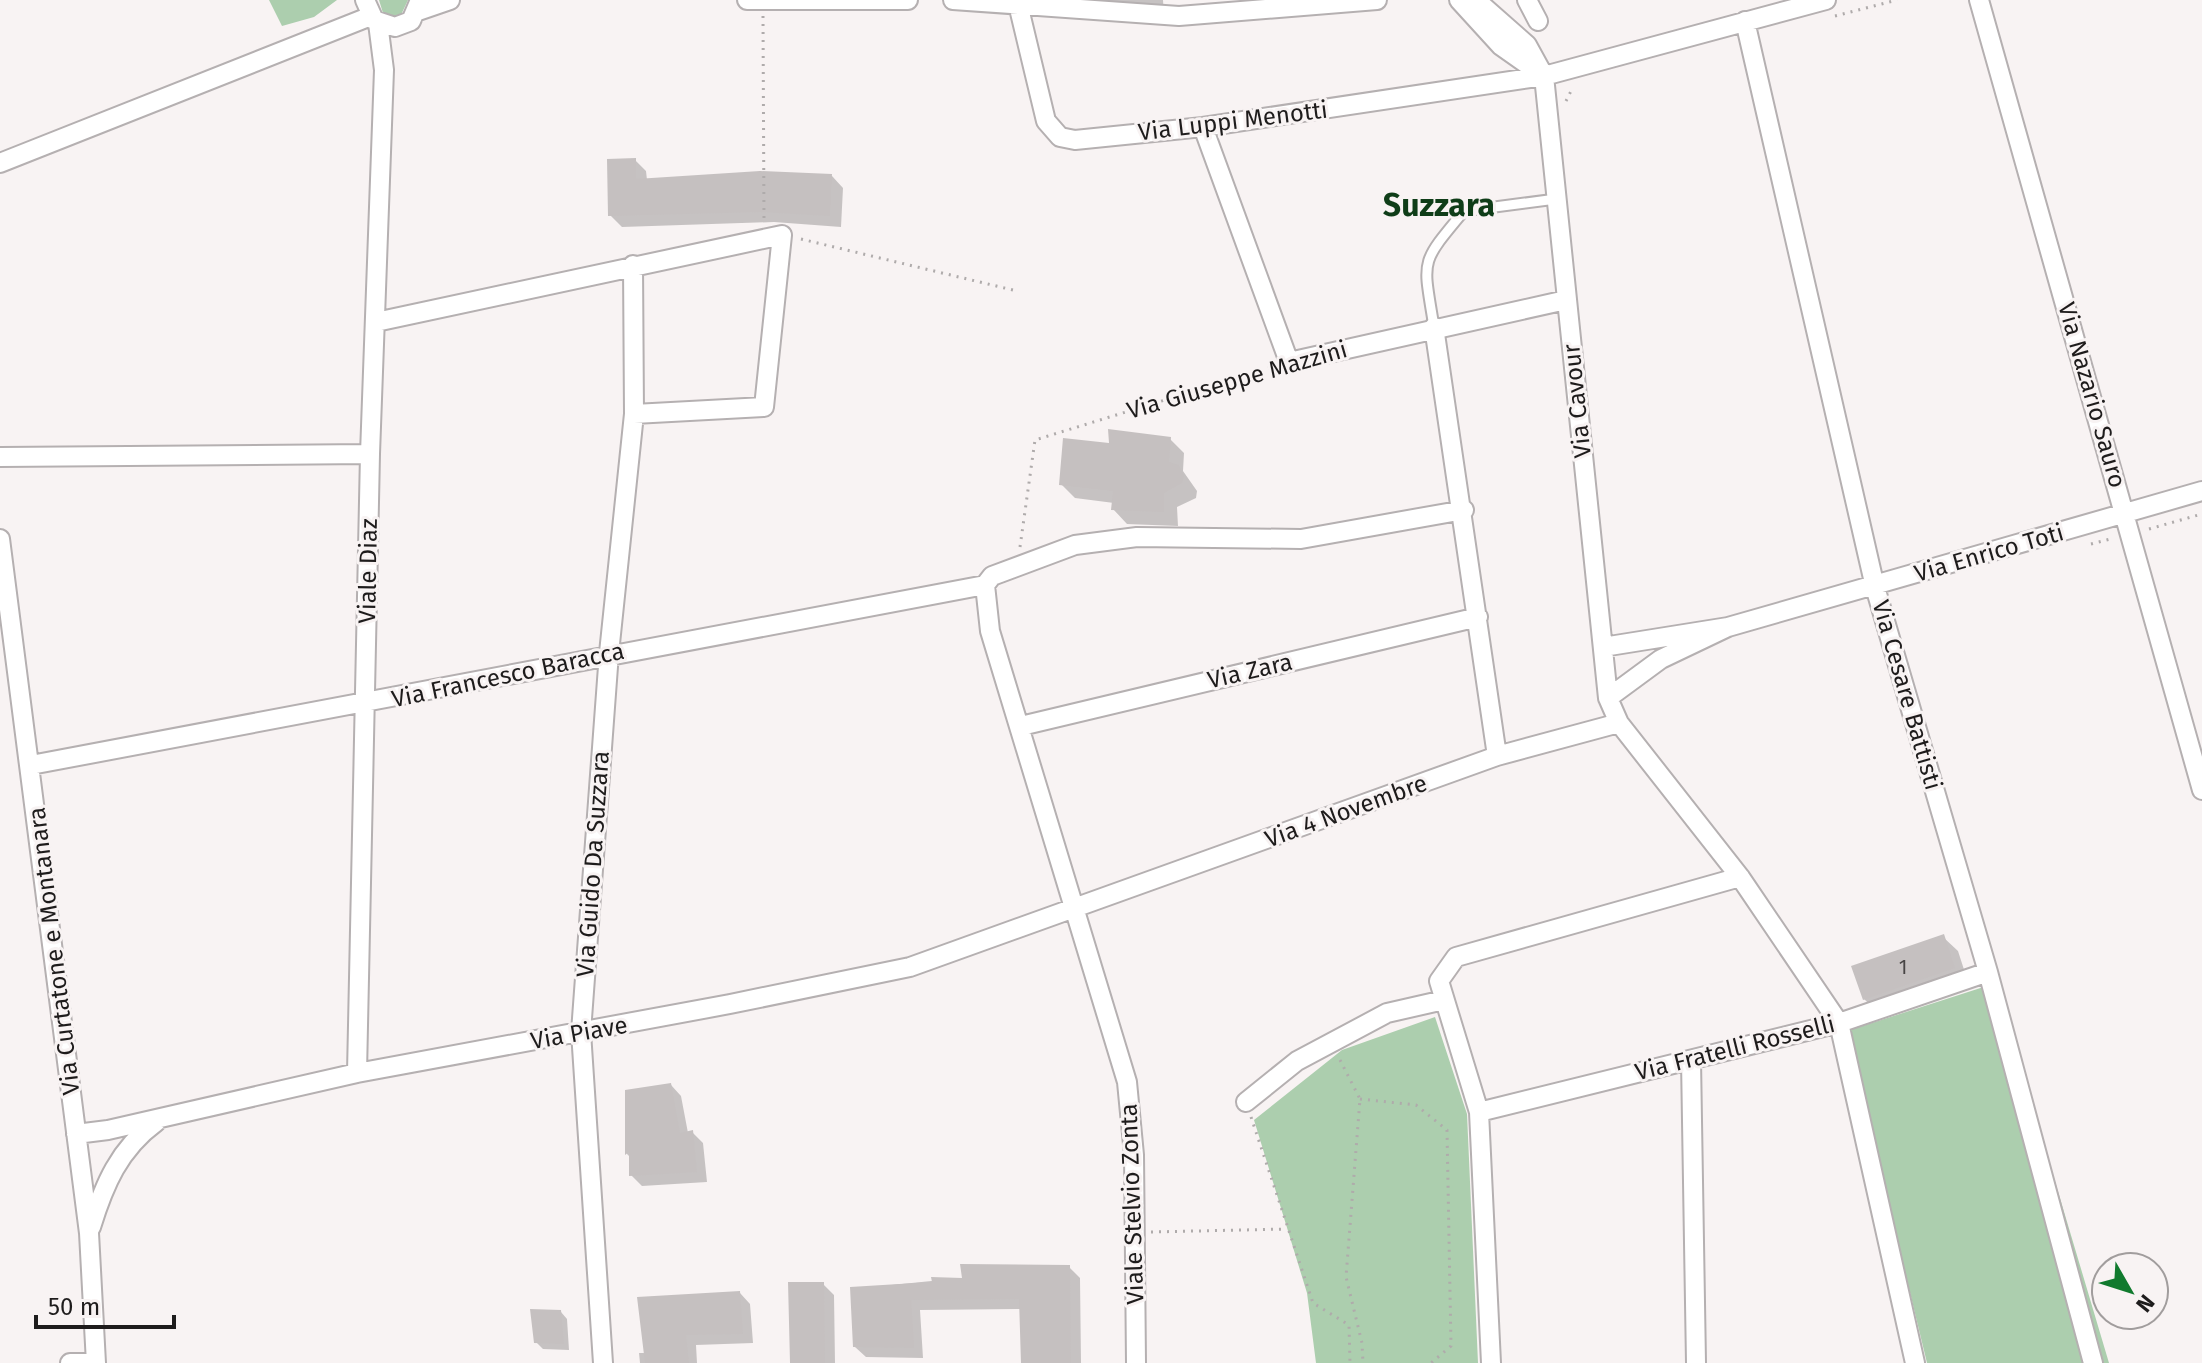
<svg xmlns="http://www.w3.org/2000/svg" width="2202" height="1363" font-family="'Fira Sans',sans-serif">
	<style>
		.green { fill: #acceae }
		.shadow { fill: #0003 }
		.building { fill: #c5c0c0 }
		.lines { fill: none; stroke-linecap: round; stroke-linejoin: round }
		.lane-casing { stroke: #b5b0b1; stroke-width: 13 }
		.street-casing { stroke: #b5b0b1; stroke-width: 22 }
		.path { stroke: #afabab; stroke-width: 3; stroke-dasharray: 2 6; stroke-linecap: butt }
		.lane { stroke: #fff; stroke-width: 9 }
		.street { stroke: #fff; stroke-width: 18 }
		.labels { text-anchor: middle; stroke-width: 6; stroke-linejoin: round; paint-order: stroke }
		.number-label { font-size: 20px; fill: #484545 }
		.street-label { font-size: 24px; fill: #1e1c1c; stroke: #f8f3f3 }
		.district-label { font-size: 32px; font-weight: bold; fill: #0f3d18; stroke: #f8f3f3 }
	</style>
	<rect width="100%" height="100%" fill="#f8f3f3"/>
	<path class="green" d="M269,0H337L314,17L282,26Z
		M379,0H408L401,15L392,17L383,13Z
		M1996,983L2109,1363H1927L1847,1031Z
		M1435,1017L1467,1114L1478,1363H1316L1307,1293L1254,1120L1342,1050Z"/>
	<path class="shadow" d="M1040,0H1163L1164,15Z
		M635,160L646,171L647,180L832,176L843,188L841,227L774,222L622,227L610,215Z
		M1170,439L1184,453L1183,471L1197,491L1196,498L1177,507L1178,526L1127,524L1113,509L1114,503L1075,498L1061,484L1111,445Z
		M1943,937L1958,951L1968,982L1879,1013L1864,999Z
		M671,1085L681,1096L688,1133L692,1132L703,1143L707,1182L642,1186L631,1175V1158L627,1154V1092Z
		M1069,1267L1080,1278L1081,1363H1023L1022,1309L920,1310L923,1358L866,1357L855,1347L852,1289Z
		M823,1284L834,1295L835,1363H792Z
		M740,1293L750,1304L753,1343L696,1345L697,1363H640L639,1353H646Z
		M561,1312L567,1319L569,1350L543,1349L536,1342Z"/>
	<path class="building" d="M636,158V179L760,171L832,174L830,216L761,212L608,216L607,159Z
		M1108,429L1171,437L1169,462L1179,465L1184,475L1182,483L1164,493V512L1111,510L1113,491L1059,485L1063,438L1109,443Z
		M1944,934L1955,968L1863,1000L1851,966Z
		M671,1083L680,1133L693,1130L697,1172L629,1176V1152L625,1155V1090Z
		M960,1264L1070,1265L1071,1363H1021L1019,1299L911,1300L914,1348L853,1347L850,1287L932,1282L931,1277L962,1278Z
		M788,1282H824L825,1363H790Z
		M740,1291L743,1334L686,1335L689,1363H645L637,1297Z
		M530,1309L561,1310L564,1344L534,1343Z"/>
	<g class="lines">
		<defs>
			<path id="lane" d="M1434,327C1423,258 1419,265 1464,211L1556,199"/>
			<path id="street" d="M365,0L374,20L395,27L411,21L420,0
				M747,0H908
				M953,0L1179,16L1377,0
				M1017,0L1046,121L1060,137L1075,140L1203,127L1544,76L1826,0
				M1459,0L1501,46L1541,74
				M1476,0L1527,45L1544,76L1608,698L1619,723L1740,877L1839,1023L1915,1363
				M1527,0L1538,21
				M1979,0L2202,790
				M418,11L450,0
				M1745,21L1875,587L1988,972L2093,1363
				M1203,127L1289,362L1566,300
				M0,163L371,16
				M376,322L782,235L764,407L634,414L633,265
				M1434,327L1497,756
				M0,457L370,454
				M0,539L89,1233L96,1363
				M1728,627L2202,491
				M1603,647L1728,627L1661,659L1608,698
				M1021,726L1478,617
				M31,765L985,585
				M1691,1060L1696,1363
				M357,1073L370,454L384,70L378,23
				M1246,1102L1297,1061L1387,1013L1444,1000
				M1479,1112L1839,1023L1988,972
				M76,1134L108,1130L357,1073L730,1004L910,967L1497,756L1619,723
				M91,1227C104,1185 119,1149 156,1122
				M70,1363H96
				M603,1363L581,1032L609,653L634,414
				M1136,1363L1134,1155L1127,1082L990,631L985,585L992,576L1075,545L1137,537L1301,539L1464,510
				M1491,1363L1479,1112L1439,981L1456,957L1740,877"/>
		</defs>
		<use href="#lane" class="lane-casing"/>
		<use href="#street" class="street-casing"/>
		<path class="path" d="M763,16L764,220
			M1835,16L1897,0
			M1566,101L1573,87
			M801,239L1017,291
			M2149,529L2202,514
			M2091,544L2114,538
			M1020,547L1035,440L1272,367
			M1340,1060L1360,1099L1346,1277L1362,1343L1363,1363
			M1360,1099L1416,1105L1447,1130L1451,1346L1431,1363
			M1251,1117L1313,1303L1349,1325L1350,1363
			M1151,1232L1287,1229"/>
		<use href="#lane" class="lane"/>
		<use href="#street" class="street"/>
	</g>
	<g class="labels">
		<g class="number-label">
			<text x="1903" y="974">1</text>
		</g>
		<g class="street-label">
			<text transform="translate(1233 121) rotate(-7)" y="8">Via Luppi Menotti</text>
			<text transform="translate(1237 380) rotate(-16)" y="8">Via Giuseppe Mazzini</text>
			<text transform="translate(2092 395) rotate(74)" y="8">Via Nazario Sauro</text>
			<text transform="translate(1577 401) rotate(-96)" y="8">Via Cavour</text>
			<text transform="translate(1989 553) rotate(-16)" y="8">Via Enrico Toti</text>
			<text transform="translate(368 571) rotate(-89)" y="8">Viale Diaz</text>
			<text transform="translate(1250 671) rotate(-13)" y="8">Via Zara</text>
			<text transform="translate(508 675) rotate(-12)" y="8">Via Francesco Baracca</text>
			<text transform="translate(1907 695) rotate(74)" y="8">Via Cesare Battisti</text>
			<text transform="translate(1346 811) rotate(-20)" y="8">Via 4 Novembre</text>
			<text transform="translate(593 864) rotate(-86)" y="8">Via Guido Da Suzzara</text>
			<text transform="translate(54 951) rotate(-97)" y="8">Via Curtatone e Montanara</text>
			<text transform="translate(579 1033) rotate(-10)" y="8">Via Piave</text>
			<text transform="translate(1735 1048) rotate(-14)" y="8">Via Fratelli Rosselli</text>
			<text transform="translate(1132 1204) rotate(-92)" y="8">Viale Stelvio Zonta</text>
		</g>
		<g class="district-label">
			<text x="1439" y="216">Suzzara</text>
		</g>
	</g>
	<g transform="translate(2130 1291) rotate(129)"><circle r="38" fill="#f8f3f3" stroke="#a19d9d" stroke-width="2"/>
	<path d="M0-6L14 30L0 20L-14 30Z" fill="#117a2e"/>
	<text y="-12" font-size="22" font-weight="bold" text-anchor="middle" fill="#1e1c1c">N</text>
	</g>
	<path d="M36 1315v12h138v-12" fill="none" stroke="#1e1c1c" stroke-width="4"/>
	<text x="48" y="1315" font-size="24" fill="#1e1c1c" stroke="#f8f3f3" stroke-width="6" paint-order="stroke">50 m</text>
</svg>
